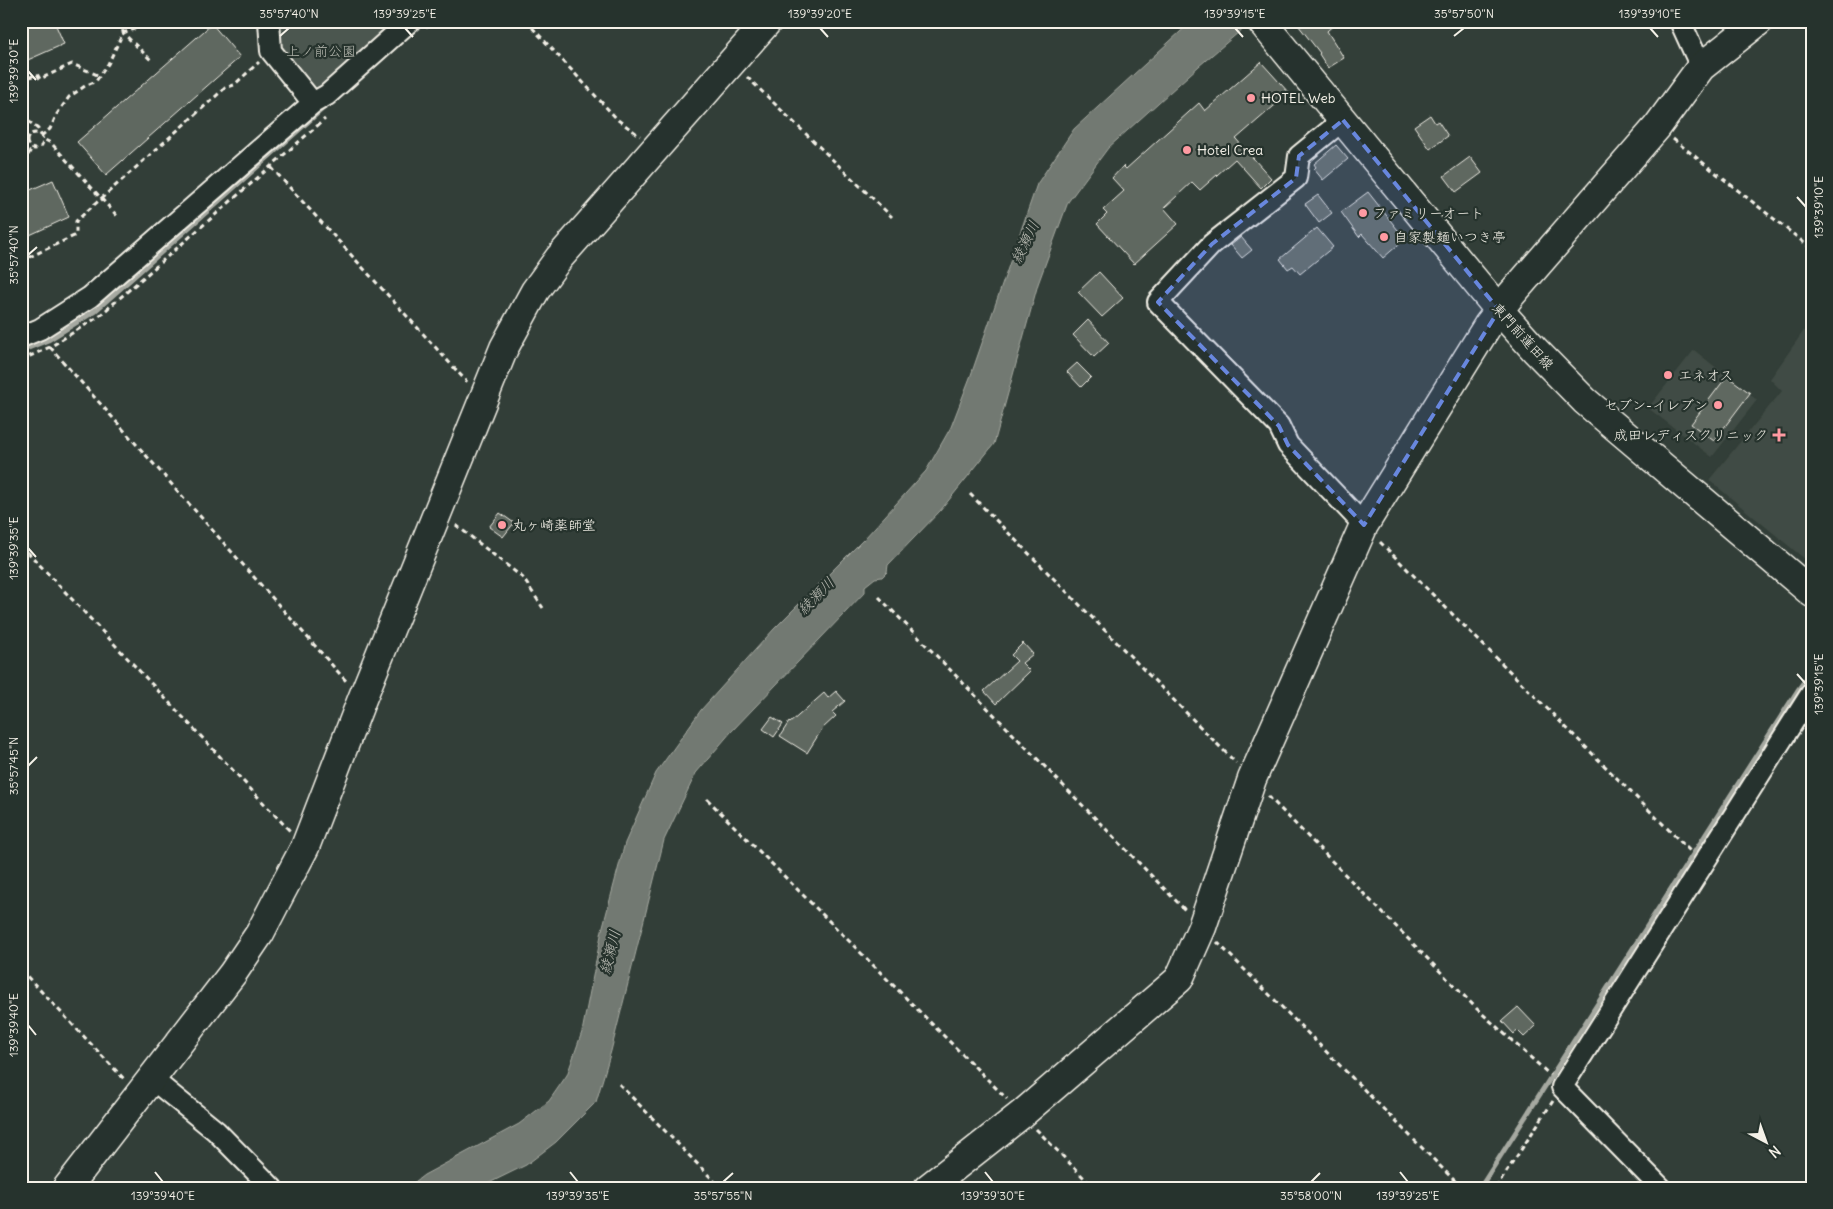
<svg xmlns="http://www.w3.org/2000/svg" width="1833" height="1209" font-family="Delius,'Klee One',sans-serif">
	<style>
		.built { fill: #404b44 }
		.green { fill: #4c564f; stroke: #a0a49c }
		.water { fill: #727972; stroke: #a6a9a1 }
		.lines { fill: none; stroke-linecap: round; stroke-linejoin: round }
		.stream { stroke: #a6a9a1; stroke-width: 5 }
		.building { fill: #5f6861; stroke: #f4f1e8 }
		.street-casing { stroke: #f4f1e8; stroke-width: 24 }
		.secondary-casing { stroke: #f4f1e8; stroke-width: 31 }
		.path { stroke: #f4f1e8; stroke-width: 3; stroke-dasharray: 5 4; stroke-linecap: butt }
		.street { stroke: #26332d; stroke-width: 20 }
		.secondary { stroke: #26332d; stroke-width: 28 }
		.marked { fill: #6887de; fill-opacity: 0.2; stroke: #6887de; stroke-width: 4; stroke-dasharray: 10 6; stroke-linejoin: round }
		.ticks { fill: none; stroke: #f4f1e8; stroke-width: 2 }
		.poi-dot { fill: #ff9aa2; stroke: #26332d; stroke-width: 2 }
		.labels { text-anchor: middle; stroke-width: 4.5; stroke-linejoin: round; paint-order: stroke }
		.park-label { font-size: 14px; fill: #b9bbb2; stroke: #26332d }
		.poi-label { font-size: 14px; fill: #f4f1e8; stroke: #26332d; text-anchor: start }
		.street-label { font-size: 14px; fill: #f4f1e8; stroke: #26332d }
		.water-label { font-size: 15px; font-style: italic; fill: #babbb3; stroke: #26332d }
		.neatline { fill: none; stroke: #f4f1e8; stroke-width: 2 }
		.ticks-label { font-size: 12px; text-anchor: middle; fill: #f4f1e8 }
	</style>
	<rect width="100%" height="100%" fill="#323e38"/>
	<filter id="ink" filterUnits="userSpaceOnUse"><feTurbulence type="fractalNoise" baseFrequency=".02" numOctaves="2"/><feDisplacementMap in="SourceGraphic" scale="10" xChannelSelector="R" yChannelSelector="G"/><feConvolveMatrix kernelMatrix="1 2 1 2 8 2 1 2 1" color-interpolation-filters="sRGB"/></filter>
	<g filter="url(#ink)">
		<path class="built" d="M1812,319V565L1709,480L1782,391L1770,379Z
			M1694,350L1757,400L1712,457L1648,408Z"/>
		<path class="green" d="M278,21H400L324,90L315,89L312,91L278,52Z"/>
		<path class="water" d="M1192,21H1252L1199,66L1108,148L1068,202L1038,284L994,444L940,511L888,565L887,572L882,577L875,578L865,586V592L731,732L696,773L664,840L611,1051L596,1102L556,1142L526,1165L479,1188H407L424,1175L519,1124L549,1101L567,1075L582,1032L602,930L625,843L656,773L701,710L774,629L865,538L926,471L951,427L971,375L1037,184L1074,129Z"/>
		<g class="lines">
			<path class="stream" d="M21,351L48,340L95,311L327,105
				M1480,1188L1798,690L1812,671"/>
		</g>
		<path class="building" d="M21,21H54L64,44L21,63Z
			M1295,21H1338L1327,31L1344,58L1328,68L1319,54L1320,53Z
			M212,24L240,57L106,175L77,142Z
			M1261,62L1289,93L1236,139L1271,178L1261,188L1235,159L1200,190L1192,182L1164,208L1178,224L1134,264L1097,224L1107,214L1103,210L1124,191L1112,178L1123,166L1126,169L1199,103L1205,111Z
			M1430,115L1435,123L1438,121L1448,136L1430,149L1414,126Z
			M1336,145L1348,159L1323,180L1314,169L1316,167L1314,164Z
			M1470,157L1482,173L1456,192L1444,176Z
			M53,180L69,217L21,239V194Z
			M1368,192L1405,239L1383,258L1362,234L1359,237L1341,212Z
			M1318,195L1332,213L1319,223L1305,204Z
			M1317,228L1333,247L1300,274L1293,266L1288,269L1280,259Z
			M1241,237L1252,250L1242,258L1231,245Z
			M1099,272L1123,298L1102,317L1078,292Z
			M1088,320L1109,343L1094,357L1073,335Z
			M1077,363L1091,377L1081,387L1067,372Z
			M1727,376L1750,393L1714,441L1691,424Z
			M500,513L514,523L503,537L489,527Z
			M1023,643L1033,654L1022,663L1030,671L996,704L984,691L1017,661L1011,655Z
			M836,691L845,701L832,712L836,716L822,729L807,753L780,736L789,722L790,723L824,693L828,698Z
			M772,717L783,724L774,737L763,729Z
			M1518,1007L1536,1026L1524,1037L1517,1030L1514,1034L1502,1021Z"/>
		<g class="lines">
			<defs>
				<path id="street" d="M269,21L271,51L313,103
					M1680,21L1701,67
					M1343,120L1299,156L1296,178L1212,244L1158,302L1279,426L1288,445L1364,525
					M21,337L40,329L90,297L313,103L327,95L410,21
					M152,1079L216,1131L272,1188
					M1661,1188L1562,1087L1812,692"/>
				<path id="secondary" d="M1261,21L1499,310L1535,350L1585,401L1812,593
					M67,1188L233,973L260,933L276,902L305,847L362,699L504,348L535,291L559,258L768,21
					M928,1188L1022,1114L1179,979L1202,927L1252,779L1364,525L1488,325L1511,295L1657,127L1701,67L1759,21"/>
			</defs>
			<use href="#street" class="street-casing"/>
			<use href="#secondary" class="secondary-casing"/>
			<path class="path" d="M122,21L123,33L152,61
				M526,21L618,120L640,136
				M426,28L433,21
				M747,77L892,217
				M21,81L37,74L40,79L72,64L100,76
				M21,115L38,129L43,139L51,143L119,218
				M27 141a8 8 0 1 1 16 0a8 8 0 1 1-16 0Z
				M41,136L50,129L57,114L69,97L85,86L96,81L108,64L123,33L155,21
				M21,138L28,139
				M1673,139L1812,249
				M271,167L467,382
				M26,181C21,168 25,160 32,148
				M21,261L76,235V221L225,88L234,85L259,62
				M50,347L347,682
				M21,360L50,347L98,317L325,119
				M970,494L1236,763
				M456,525L523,578L543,608
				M1380,542L1690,851
				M21,545L290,831
				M879,597L1186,911
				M1268,796L1477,1009L1550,1075
				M707,799L1007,1099
				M1217,942L1462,1188
				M21,970L125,1080
				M619,1084L721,1188
				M1036,1129L1094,1188
				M1496,1188L1553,1101"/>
			<use href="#street" class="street"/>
			<use href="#secondary" class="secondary"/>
		</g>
	</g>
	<path class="marked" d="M1343,120L1499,310L1364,525L1288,445L1279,426L1158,302L1212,244L1296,178L1299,156Z"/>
	<path class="ticks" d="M405,28L413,37M820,28L828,37M1235,28L1243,37M1650,28L1658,37M280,36L289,28M1454,36L1464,28M28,71L36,80M1797,197L1806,207M28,255L37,247M28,548L36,557M1797,674L1806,684M28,766L37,757M28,1025L36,1035M155,1172L163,1182M570,1172L578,1182M985,1172L993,1182M1400,1172L1408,1182M723,1182L733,1173M1311,1182L1320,1173"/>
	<g class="poi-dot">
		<circle cx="1251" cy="98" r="5"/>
		<circle cx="1187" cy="150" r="5"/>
		<circle cx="1363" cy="213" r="5"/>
		<circle cx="1384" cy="237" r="5"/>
		<circle cx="1668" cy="375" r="5"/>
		<circle cx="1718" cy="405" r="5"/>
		<path d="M1776.5 427.5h5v5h5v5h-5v5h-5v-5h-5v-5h5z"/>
		<circle cx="502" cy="525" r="5"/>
	</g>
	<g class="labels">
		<g class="park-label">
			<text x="321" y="56">上ノ前公園</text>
		</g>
		<g class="poi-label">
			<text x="1261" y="103">HOTEL Web</text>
			<text x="1197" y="155">Hotel Crea</text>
			<text x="1373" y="218">ファミリーオート</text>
			<text x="1394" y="242">自家製麺いつき亭</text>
			<text x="1678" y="380">エネオス</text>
			<text x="1708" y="410" text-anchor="end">セブン-イレブン</text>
			<text x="1768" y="440" text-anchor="end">成田レディスクリニック</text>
			<text x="512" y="530">丸ヶ崎薬師堂</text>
		</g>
		<g class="street-label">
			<text transform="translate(1523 336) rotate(48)" y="5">東門前蓮田線</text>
		</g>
		<g class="water-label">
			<text transform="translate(1025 242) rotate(-64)" y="5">綾瀬川</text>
			<text transform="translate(816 596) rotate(-45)" y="5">綾瀬川</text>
			<text transform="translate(610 952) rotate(-76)" y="5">綾瀬川</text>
		</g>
	</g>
	<rect width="1833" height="1209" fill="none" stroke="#26332d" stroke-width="55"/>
	<g transform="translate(1766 1142) rotate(139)" stroke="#26332d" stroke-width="4" paint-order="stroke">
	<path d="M0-4L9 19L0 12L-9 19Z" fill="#f4f1e8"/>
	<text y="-8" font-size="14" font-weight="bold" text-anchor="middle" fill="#f4f1e8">N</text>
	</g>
	<rect x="28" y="28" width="1778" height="1154" class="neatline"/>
	<g class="ticks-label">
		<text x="289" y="18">35°57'40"N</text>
		<text x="405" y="18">139°39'25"E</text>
		<text x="820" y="18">139°39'20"E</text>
		<text x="1235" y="18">139°39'15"E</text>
		<text x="1464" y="18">35°57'50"N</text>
		<text x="1650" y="18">139°39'10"E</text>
		<text transform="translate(14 71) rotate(-90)" y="4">139°39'30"E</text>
		<text transform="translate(1819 207) rotate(-90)" y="4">139°39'10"E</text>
		<text transform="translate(14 255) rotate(-90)" y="4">35°57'40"N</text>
		<text transform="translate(14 548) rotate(-90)" y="4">139°39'35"E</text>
		<text transform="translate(1819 684) rotate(-90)" y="4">139°39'15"E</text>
		<text transform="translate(14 766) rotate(-90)" y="4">35°57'45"N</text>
		<text transform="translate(14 1025) rotate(-90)" y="4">139°39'40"E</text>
		<text x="163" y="1200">139°39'40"E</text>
		<text x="578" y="1200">139°39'35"E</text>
		<text x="723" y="1200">35°57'55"N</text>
		<text x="993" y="1200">139°39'30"E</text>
		<text x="1311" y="1200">35°58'00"N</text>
		<text x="1408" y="1200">139°39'25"E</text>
	</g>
</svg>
